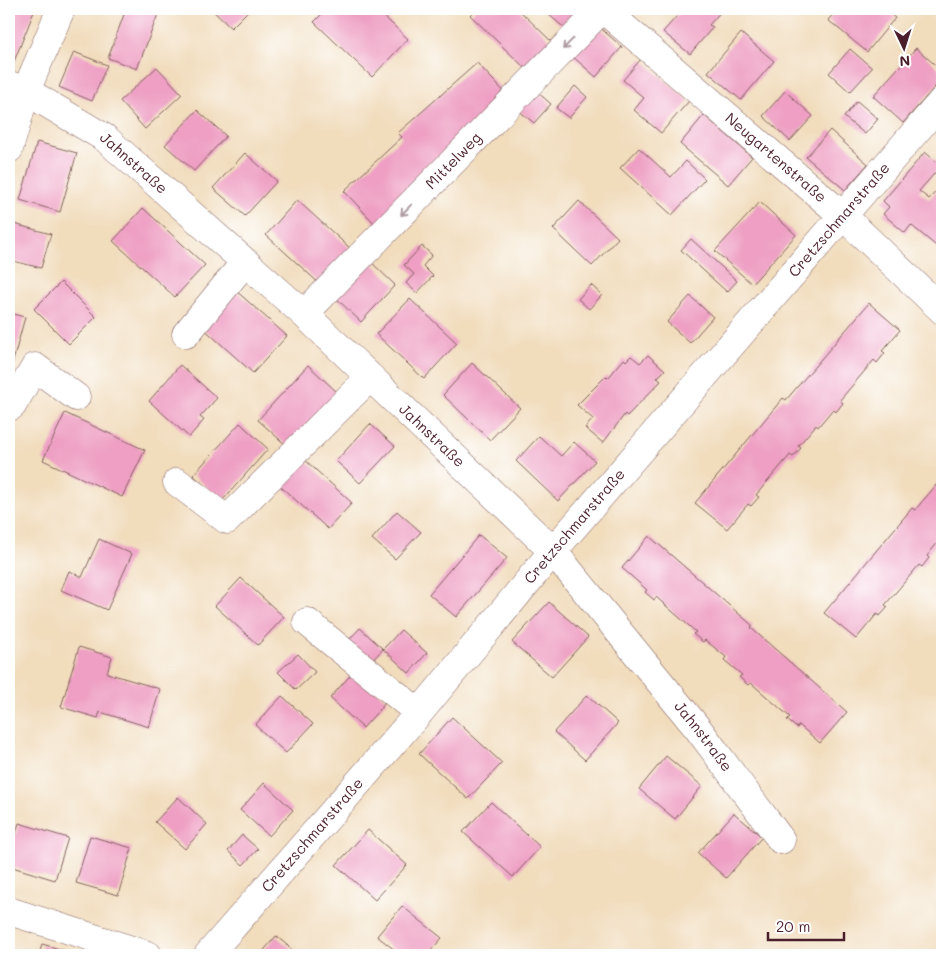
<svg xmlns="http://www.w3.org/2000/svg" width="951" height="964" font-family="Mali,sans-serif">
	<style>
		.building { fill: #ee9fc3 }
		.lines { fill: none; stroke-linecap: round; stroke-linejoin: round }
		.minor-casing { stroke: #84615e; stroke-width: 29 }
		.minor { stroke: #fff; stroke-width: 28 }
		.oneway { stroke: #ae9aa0 }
		.labels { text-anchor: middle; stroke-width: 4.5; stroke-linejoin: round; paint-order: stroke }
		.street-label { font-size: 15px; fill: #4a1f2b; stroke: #fff }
	</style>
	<rect width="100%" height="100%" fill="#fff"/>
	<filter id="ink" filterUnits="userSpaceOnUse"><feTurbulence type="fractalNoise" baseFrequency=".02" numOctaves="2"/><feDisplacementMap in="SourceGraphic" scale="10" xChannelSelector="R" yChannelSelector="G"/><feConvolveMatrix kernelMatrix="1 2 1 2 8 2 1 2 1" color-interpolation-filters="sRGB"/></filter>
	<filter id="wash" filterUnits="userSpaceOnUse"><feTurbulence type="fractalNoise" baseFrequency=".0096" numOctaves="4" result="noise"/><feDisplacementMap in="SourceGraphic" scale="20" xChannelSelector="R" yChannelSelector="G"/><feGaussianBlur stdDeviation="1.12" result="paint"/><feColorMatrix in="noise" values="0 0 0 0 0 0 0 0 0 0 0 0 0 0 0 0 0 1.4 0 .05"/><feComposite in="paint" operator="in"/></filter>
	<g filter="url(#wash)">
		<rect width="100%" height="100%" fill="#f1dcbc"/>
		<g id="blocks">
			<path class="building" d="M9,9H35L13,64L9,62Z
				M126,9H144L158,14L137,69L108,58Z
				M211,9H250L231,28Z
				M327,9H376L408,39L372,77L314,22Z
				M476,9H518L555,45L529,72L470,15Z
				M542,9H577L583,14L568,31Z
				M683,9L693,11L694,9H723L709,25L713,27L690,54L663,32Z
				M838,9H884L895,18L867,52L828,20Z
				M597,25L622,47L596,77L571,55Z
				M741,33L774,61L741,100L708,72Z
				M916,48L942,71V79L903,123L873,96Z
				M850,49L872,68L850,92L829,73Z
				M74,52L107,65L92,101L59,87Z
				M641,59L689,101L661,133L634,110L644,98L623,80Z
				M477,63L509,97L376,225L344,191L402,137L398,133Z
				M157,67L182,94L145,129L120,101Z
				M575,86L587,97L569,118L556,108Z
				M535,90L551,104L534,123L518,110Z
				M785,91L813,116L790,141L763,116Z
				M857,101L878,119L865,134L844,117Z
				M197,110L226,136L194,171L165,145Z
				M704,115L752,157L728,185L680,144Z
				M830,130L868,164L845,190L806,157Z
				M37,142L77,153L60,212L20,200Z
				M639,148L671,177L686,161L705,179L672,215L620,168Z
				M925,152L941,166L919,191L929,199L942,185L941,250L911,225L905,233L883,214L889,207L883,201Z
				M245,153L277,181L245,216L213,188Z
				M297,200L352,250L321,285L266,235Z
				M579,201L618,238L592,266L553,229Z
				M760,202L796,235L752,284L715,251Z
				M143,208L205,265L175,297L113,241Z
				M14,224L51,234L41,268L9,260V242Z
				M691,239L737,281L727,292L681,250Z
				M422,246L432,255L423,266L433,276L417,293L406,283L414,274L404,265Z
				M369,260L395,285L361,322L335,297Z
				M61,282L96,317L69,344L34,309Z
				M591,285L602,295L589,309L578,299Z
				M234,289L287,336L253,373L201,326Z
				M690,296L713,317L690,343L667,322Z
				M410,299L457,343L424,379L376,334Z
				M869,303L900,330L882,351L885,353L877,363L874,360L840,400L843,403L836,412L833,409L818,427L816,425L798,446L801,448L793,457L790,455L756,495L759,497L751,506L748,504L727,529L695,503L783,398L786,400Z
				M9,313L25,317L9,376Z
				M648,355L665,370L657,378L661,381L627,416L625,414L603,443L585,428L593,419L577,405L606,376L608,378L624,359L626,361L631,356L640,363Z
				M472,363L520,408L490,440L443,395Z
				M180,365L217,398L200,417L204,420L189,437L149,401Z
				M308,365L337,392L288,447L258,420Z
				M65,413L145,450L122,497L43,460Z
				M240,423L268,449L222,501L193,475Z
				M370,424L395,446L360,483L336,461Z
				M539,436L561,456L574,442L595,461L558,501L516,461Z
				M304,459L352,503L328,529L280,486Z
				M942,478V537L927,556L929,558L922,567L919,565L885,605L888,607L880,616L877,614L856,639L824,613L912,508L915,510Z
				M397,511L421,532L395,559L372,539Z
				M479,535L507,558L456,617L429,594Z
				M649,536L753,626L751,628L847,712L820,743L799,725L797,728L787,720L790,717L751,683L748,685L739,677L742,675L724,660L726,657L705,640L703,642L693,634L696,632L656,597L654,600L645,592L647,590L622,568Z
				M99,539L132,554L107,610L61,590L69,571L82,577Z
				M241,578L284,617L258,645L215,606Z
				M549,602L588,637L552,677L512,642Z
				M360,628L383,649L401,630L427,653L409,673L383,649L369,664L346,643Z
				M79,647L112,657L107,673L160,689L149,727L100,712L98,718L61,707Z
				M298,654L315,672L296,690L278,672Z
				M354,671L387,701L363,728L330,698Z
				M587,695L618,723L585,760L554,732Z
				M282,696L313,724L286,753L255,725Z
				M452,717L502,763L468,799L419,754Z
				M666,756L702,786L675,819L639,789Z
				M264,783L293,810L269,836L240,810Z
				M178,797L207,824L185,849L155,822Z
				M491,802L540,847L513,877L463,832Z
				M734,813L762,837L726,878L698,853Z
				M19,823L68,838L55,880L9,866V856Z
				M368,830L407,865L375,900L336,865Z
				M242,835L258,849L243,865L228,851Z
				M90,836L132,848L118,895L76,883Z
				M402,906L442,938L427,955H401L377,936Z
				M276,936L299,955H260Z
				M42,944L81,955H39Z"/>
		</g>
	</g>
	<g filter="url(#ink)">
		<use href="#blocks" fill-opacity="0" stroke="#84615e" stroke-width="1"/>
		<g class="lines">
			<defs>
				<g id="minor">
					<path id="s1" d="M603,9L842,215L942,310"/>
					<path id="s2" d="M9,85L26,91L105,138L304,314L553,551L699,730L781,840"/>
					<path d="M9,149L26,91L61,9"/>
					<path id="s3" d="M304,314L602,9"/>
					<path d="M186,334L245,262"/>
					<path d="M9,405L12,406L35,367L76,397"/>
					<path d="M177,482L227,520L370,377"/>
					<path d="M307,622L419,713"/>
					<path d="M9,911L148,955"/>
					<path id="s4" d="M208,955L419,713L553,551L942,101"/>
				</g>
			</defs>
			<use href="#minor" class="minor-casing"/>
			<use href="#minor" class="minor"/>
		</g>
		<defs><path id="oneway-shaft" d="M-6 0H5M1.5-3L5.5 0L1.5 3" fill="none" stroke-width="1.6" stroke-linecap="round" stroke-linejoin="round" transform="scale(1.25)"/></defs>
		<g class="oneway">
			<use href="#oneway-shaft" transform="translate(568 44) rotate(134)"/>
			<use href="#oneway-shaft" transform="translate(406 210) rotate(134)"/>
		</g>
	</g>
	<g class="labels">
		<g class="street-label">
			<text dy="5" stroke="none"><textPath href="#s1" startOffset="228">Neugartenstraße</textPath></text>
			<text dy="5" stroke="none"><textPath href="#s3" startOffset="214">Mittelweg</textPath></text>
			<text dy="5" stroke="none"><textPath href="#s2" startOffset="148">Jahnstraße</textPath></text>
			<text dy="5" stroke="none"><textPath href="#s4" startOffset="969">Cretzschmarstraße</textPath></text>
			<text dy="5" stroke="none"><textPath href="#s2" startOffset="552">Jahnstraße</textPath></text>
			<text dy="5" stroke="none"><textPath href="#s4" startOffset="564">Cretzschmarstraße</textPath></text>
			<text dy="5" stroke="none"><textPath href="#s2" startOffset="958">Jahnstraße</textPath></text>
			<text dy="5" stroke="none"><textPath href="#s4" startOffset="159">Cretzschmarstraße</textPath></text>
		</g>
	</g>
	<rect width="951" height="964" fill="none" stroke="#fff" stroke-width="30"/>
	<g transform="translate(904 48) rotate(176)" stroke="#ffffff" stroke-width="4" paint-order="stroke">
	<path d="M0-4L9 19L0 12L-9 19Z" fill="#4a1f2b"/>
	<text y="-8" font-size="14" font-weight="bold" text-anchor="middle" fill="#4a1f2b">N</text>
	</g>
	<path d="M768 932v8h76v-8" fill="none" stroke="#4a1f2b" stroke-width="2.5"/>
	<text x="776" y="932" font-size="15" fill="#4a1f2b" stroke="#ffffff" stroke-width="4" paint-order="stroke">20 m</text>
</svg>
